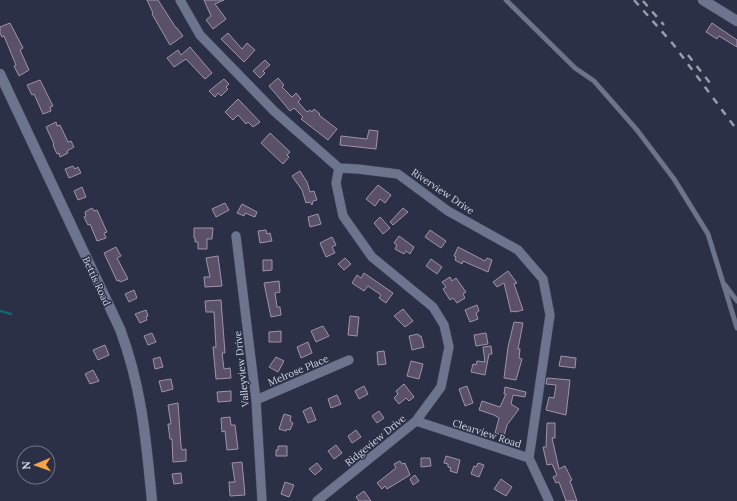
<svg xmlns="http://www.w3.org/2000/svg" width="737" height="501" font-family="Lora,serif">
	<style>
		.lines { fill: none; stroke-linecap: round; stroke-linejoin: round }
		.stream { stroke: #156372; stroke-width: 2.5 }
		.building { fill: #5a5068; stroke: #9f93ae }
		.service-casing { stroke: #494d60; stroke-width: 5.5 }
		.minor-casing { stroke: #494d60; stroke-width: 10 }
		.tertiary-casing { stroke: #494d60; stroke-width: 11 }
		.service { stroke: #6d748d; stroke-width: 4.5 }
		.minor { stroke: #6d748d; stroke-width: 9 }
		.tertiary { stroke: #6d748d; stroke-width: 10 }
		.rail { stroke: #989dae; stroke-width: 2.5; stroke-dasharray: 7 7; stroke-linecap: butt }
		.labels { text-anchor: middle; stroke-width: 3; stroke-linejoin: round; paint-order: stroke }
		.street-label { font-size: 10px; fill: #d3d7e6; stroke: #2b3046 }
	</style>
	<rect width="100%" height="100%" fill="#2b3046"/>
	<g class="lines">
		<path class="stream" d="M0,311L11,314"/>
	</g>
	<path class="building" d="M147,0H158L176,28H177L183,36L170,45L152,14L153,13Z
		M204,0H224L215,4L226,19L213,29L206,20L211,16Z
		M10,23L23,48L20,50L29,70L19,76L14,66L16,65L4,36L2,37L0,33V27Z
		M712,23L737,40V47L719,36L717,39L706,32Z
		M228,33L242,49L247,43L255,50L244,62L221,39Z
		M190,47L212,73L205,79L186,59L174,67L167,58L178,50L181,55Z
		M265,60L270,65L263,71L265,73L260,78L253,71Z
		M278,78L284,85L282,87L292,97L296,93L301,99L298,102L307,112L310,110L312,112L314,109L320,114L319,115L337,129L328,140L301,119L303,117L294,108L290,111L269,86Z
		M224,79L229,84L226,87L228,89L221,96L218,93L215,97L209,91Z
		M40,80L53,106L50,107L51,111L43,114L34,94L32,95L27,85Z
		M238,99L260,122L253,127L248,122L246,124L238,115L233,120L225,112Z
		M56,122L57,126L60,125L68,142L71,141L74,147L67,151L68,153L60,157L59,153L57,154L53,145L54,144L46,127Z
		M369,130L378,131L376,149L340,145L341,136L367,139Z
		M270,133L290,152L287,155L289,157L283,164L261,143Z
		M73,166L75,169L78,167L81,173L69,178L65,169Z
		M300,171L307,182L310,192L314,191L317,200L313,201L312,205L310,202L306,203L302,190L292,176Z
		M378,185L391,195L385,203L380,199L375,206L366,199Z
		M82,187L86,197L78,200L74,191Z
		M225,203L229,210L216,217L212,209Z
		M242,204L257,212L255,217L245,213L244,216L237,213Z
		M92,208L94,211L97,210L107,232L104,233L106,238L97,241L90,224L88,225L84,217L86,216L85,212Z
		M403,208L408,212L393,225L390,222Z
		M318,214L321,224L310,227L308,217Z
		M380,217L390,228L383,234L374,223Z
		M194,228H213L212,239H207V249H198V242H195V238H194Z
		M266,230L267,234L270,233L272,241L260,243L258,231Z
		M430,230L446,241L441,248L425,237Z
		M399,236L414,247L410,254L406,251L404,254L395,249L397,245L394,243Z
		M332,237L336,245L332,247L335,253L326,257L320,243Z
		M116,247L121,256L117,258L128,279L120,282L119,280L117,281L104,253Z
		M458,247L485,261L487,258L492,260L488,272L463,261L462,264L455,260L456,257L454,256Z
		M218,256L222,286L205,287L204,277H210L206,258Z
		M345,258L351,264L344,270L338,264Z
		M431,259L442,267L437,274L426,266Z
		M263,260H272V270L263,271Z
		M508,271L517,283L514,284L523,310L515,312V311L511,312L504,283L497,287L493,282Z
		M364,273L393,293L386,303L379,298L381,295L368,286L364,291L352,283L357,275L361,278Z
		M450,277L452,281L456,278L466,292L463,294L465,298L457,303L453,298L450,300L443,289L446,287L442,282Z
		M279,281L280,292L275,293L277,307H280L281,315L271,317L264,283Z
		M134,290L137,298L129,302L125,294Z
		M221,300L225,353H222L224,369L230,368L231,378L216,379L213,347H216L214,312H206L205,301Z
		M477,305L479,311L476,313L478,319L470,322L465,310Z
		M403,309L413,321L405,327L394,316Z
		M146,310L148,316L146,317L147,320L140,323L135,314Z
		M350,316L359,317L357,336L348,335Z
		M514,322L523,323L518,349H520L519,358L522,359L516,380L504,378L508,347Z
		M323,326L329,336L316,342L311,331Z
		M281,331V342H269V332Z
		M152,333L156,342L148,345L144,336Z
		M486,333L488,344L476,346L474,335Z
		M418,334L419,336H421L424,347L412,350L409,336Z
		M308,342L312,353L301,358L297,347Z
		M105,345L109,355L98,360L93,350Z
		M491,346L492,354H489L485,375L471,372L473,364L476,365L477,361L485,362L483,347Z
		M384,351L386,364L378,365L377,352Z
		M561,356L576,358L575,368L559,366Z
		M160,357L163,367L155,369L153,359Z
		M276,357L284,361L278,372L269,367Z
		M411,361L423,364L419,379L407,376Z
		M93,370L99,381L90,384L85,374Z
		M547,378L570,380L566,415L546,410L549,397L554,398L556,385L546,384Z
		M171,379L173,389L162,392L159,381Z
		M404,384L414,397L409,401L406,398L399,404L394,398L398,394L396,391Z
		M364,386L368,394L359,399L355,391Z
		M467,386L473,403L465,406L459,389Z
		M505,387L526,392L525,397L513,395L511,404L519,409L507,425L504,436L495,433L499,418L494,415L479,410L482,401L500,407L506,394H504Z
		M231,391V401L218,402L217,392Z
		M337,395L341,404L331,408L328,399Z
		M178,403L181,446L182,450L186,449V461L173,462L172,439H170L168,424H171L168,405Z
		M311,407L316,420L308,423L303,411Z
		M379,411L384,418L377,423L372,416Z
		M284,414L291,416L290,421L293,423L290,430L287,429L286,431L279,429Z
		M230,417L231,425H235L238,449L227,450L225,431L222,432L221,418Z
		M547,423H555V438H552L559,469L565,466L572,480L570,481L577,501H566L559,482L556,483L553,477L557,475L552,464L547,465L543,447H546Z
		M356,430L361,437L352,443L348,436Z
		M336,445L342,453L334,459L328,451Z
		M278,446H287V456H276V450H278Z
		M446,456L460,460L457,473L450,471L451,468L448,467V464L444,463Z
		M421,458H430L431,466L421,467Z
		M400,461L402,464L405,463L410,475L387,489L385,486L382,489L377,483L396,468L394,464Z
		M242,462L245,495L230,496L229,482H235L232,463Z
		M317,463L322,469L315,475L309,469Z
		M478,463L484,465L479,477L471,474L474,466L476,467Z
		M181,473L182,483L174,484L172,474Z
		M415,475L419,481L413,485L410,479Z
		M501,479L512,487L506,496L494,489Z
		M285,482L294,485L289,497L281,494Z
		M364,491L371,501H359L356,497Z"/>
	<g class="lines">
		<defs>
			<path id="service" d="M506,0L575,68L594,81L637,130L674,179L708,234L737,328
				M725,285L737,301"/>
			<path id="minor" d="M180,0L200,35L274,111L339,168L358,169L398,174L448,211L518,250L543,279L550,315L529,458
				M236,236L256,400L262,501
				M256,400L349,360
				M416,421L529,458L549,501
				M317,501L416,421L441,387L449,347L444,325L433,307L372,257L343,216L336,183L339,168"/>
			<path id="tertiary" d="M703,0L737,21
				M0,74L120,329C142,388 146,440 152,501"/>
		</defs>
		<use href="#service" class="service-casing"/>
		<use href="#minor" class="minor-casing"/>
		<use href="#tertiary" class="tertiary-casing"/>
		<use href="#service" class="service"/>
		<use href="#minor" class="minor"/>
		<use href="#tertiary" class="tertiary"/>
		<path class="rail" d="M634,0L673,44L737,130
			M643,1L664,25
			M688,55L714,88"/>
	</g>
	<g class="labels">
		<g class="street-label">
			<text transform="translate(443 191) rotate(34)" y="4">Riverview Drive</text>
			<text transform="translate(97 281) rotate(65)" y="4">Bettis Road</text>
			<text transform="translate(241 369) rotate(-96)" y="4">Valleyview Drive</text>
			<text transform="translate(298 370) rotate(-23)" y="4">Melrose Place</text>
			<text transform="translate(487 433) rotate(18)" y="4">Clearview Road</text>
			<text transform="translate(375 440) rotate(-39)" y="4">Ridgeview Drive</text>
		</g>
	</g>
	<g transform="translate(36 465) rotate(268)"><circle r="19" fill="#2b3046" stroke="#6e7386"/>
	<path d="M0-3L7 15L0 10L-7 15Z" fill="#f6a248"/>
	<text y="-6" font-size="11" font-weight="bold" text-anchor="middle" fill="#d3d7e6">N</text>
	</g>
</svg>
